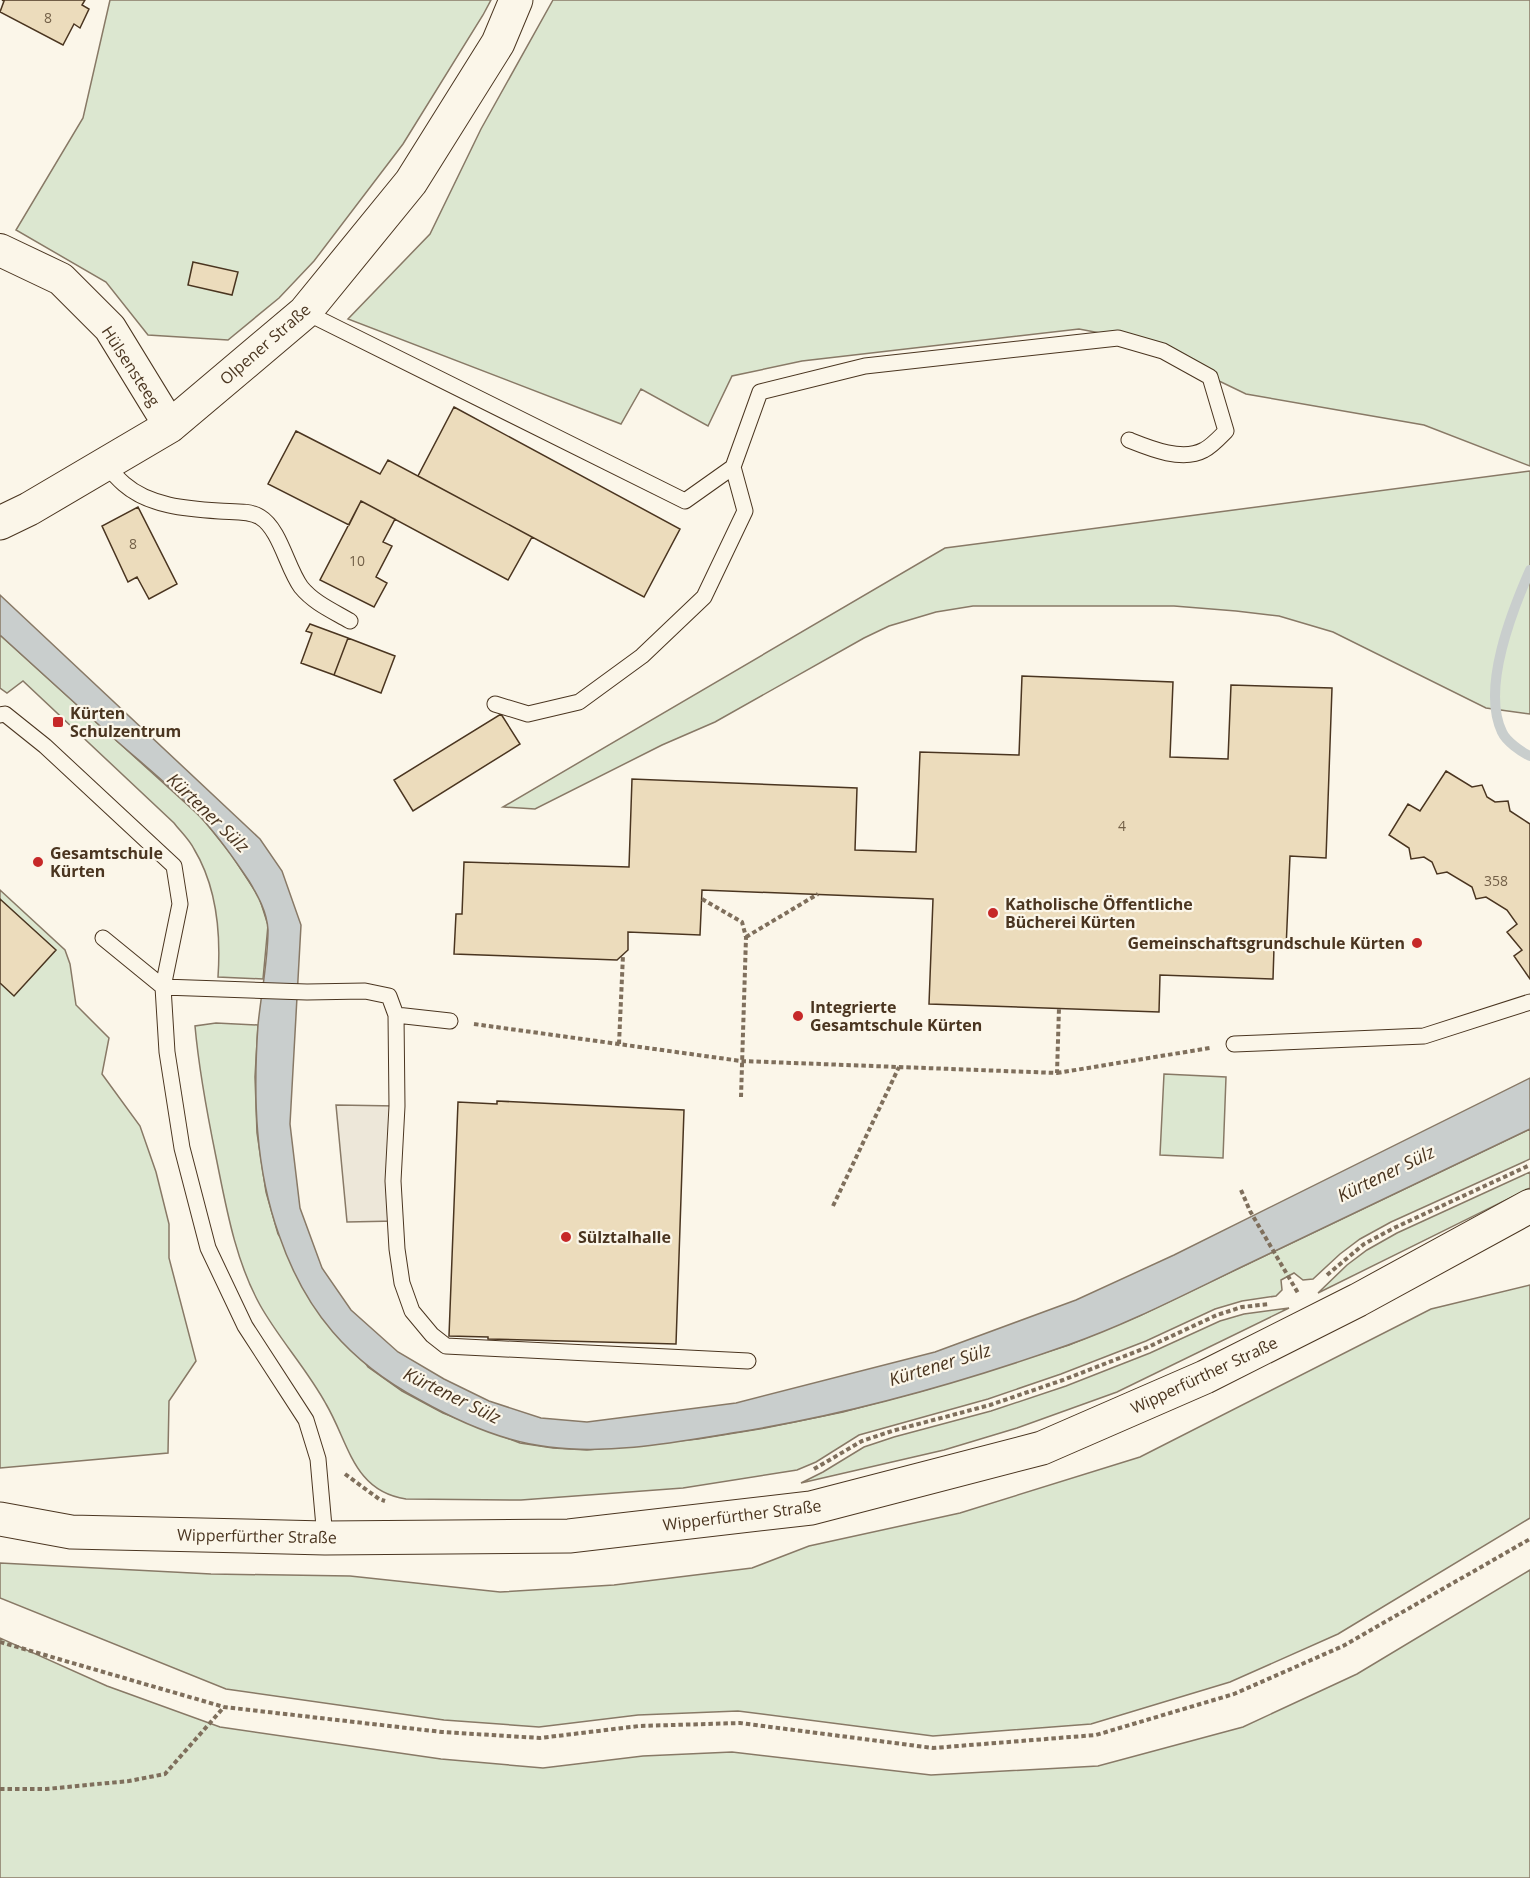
<svg xmlns="http://www.w3.org/2000/svg" width="1530" height="1878" font-family="'Open Sans',sans-serif">
	<style>
		.green { fill: #dce7d0; stroke: #887966; stroke-width: 1.5 }
		.parking { fill: #ede7d9; stroke: #887966; stroke-width: 1.5 }
		.water { fill: #c9cecd; stroke: #887966; stroke-width: 1.5 }
		.lines { fill: none; stroke-linecap: round; stroke-linejoin: round }
		.stream { stroke: #c9cecd; stroke-width: 10 }
		.building { fill: #ecdcbc; stroke: #4a3520; stroke-width: 1.5 }
		.lane-casing { stroke: #4a3520; stroke-width: 17 }
		.street-casing { stroke: #4a3520; stroke-width: 34 }
		.secondary-casing { stroke: #4a3520; stroke-width: 35 }
		.path { stroke: #7f6f5c; stroke-width: 4; stroke-dasharray: 4.5 3; stroke-linecap: butt }
		.lane { stroke: #fbf6e9; stroke-width: 15 }
		.street { stroke: #fbf6e9; stroke-width: 32 }
		.secondary { stroke: #fbf6e9; stroke-width: 33 }
		.poi-dot { fill: #c62828; stroke: #fbf6e9; stroke-width: 2 }
		.labels { text-anchor: middle; stroke-width: 4.5; stroke-linejoin: round; paint-order: stroke }
		.number-label { font-size: 14px; fill: #725f47 }
		.street-label { font-size: 16px; fill: #4a3520; stroke: #fbf6e9 }
		.poi-label { font-size: 16px; font-weight: bold; fill: #4a3520; stroke: #fbf6e9; text-anchor: start }
		.water-label { font-size: 18px; font-style: italic; fill: #4a3520; stroke: #fbf6e9 }
	</style>
	<rect width="100%" height="100%" fill="#fbf6e9"/>
	<path class="green" d="M110,0H491L483,15L403,144L314,261L279,298L228,340L148,335L106,282L16,230L83,118Z
		M553,0H1530V466L1424,425L1246,394L1132,339L1079,329L802,361L732,376L708,426L641,389L621,424L348,319L430,234L481,129Z
		M1530,471V714L1486,708L1333,632L1279,616L1236,611L1174,606H973L936,612L889,626L864,638L715,722L662,745L535,809L503,807L945,548Z
		M0,635L202,818L231,854L259,897L268,925L263,979L218,977C221,933 217,887 194,849C189,839 180,831 174,823L23,681L7,693L0,688Z
		M0,890L65,950L70,964L76,1005L109,1038L102,1074L140,1126L156,1172L169,1224V1258L196,1361L169,1401L168,1453L0,1468Z
		M216,1023L258,1025L255,1077L257,1133L266,1192L278,1234L368,1367L402,1391L443,1413L520,1443L553,1448L587,1450L698,1439L765,1428L843,1412L929,1389L1069,1345L1141,1315L1530,1129V1159L1391,1222L1360,1239L1340,1254L1313,1279L1303,1280L1294,1273L1281,1280L1282,1290L1276,1296L1242,1301L1215,1309L1146,1341L1061,1374L988,1399L859,1435L816,1462L797,1470L683,1488L521,1500L406,1499C353,1491 349,1443 326,1404C307,1369 279,1339 260,1305C235,1260 226,1206 216,1157C207,1113 199,1071 195,1026Z
		M1164,1074L1226,1077L1223,1158L1160,1155Z
		M1530,1172V1188L1318,1293L1347,1265L1367,1250L1397,1233Z
		M1530,1285V1518L1338,1634L1230,1682L1091,1724L933,1736L738,1711L638,1715L539,1727L444,1720L226,1689L0,1598V1563L211,1574L350,1576L500,1592L614,1585L752,1568L809,1546L960,1513L1140,1457L1431,1309Z
		M1289,1308L1117,1392L1017,1428L944,1450L801,1483L823,1472L864,1447L894,1437L991,1411L1066,1386L1150,1353L1220,1321L1244,1314Z
		M1530,1570V1878H0V1638L107,1686L220,1727L441,1759L543,1768L643,1756L732,1752L931,1775L1098,1766L1243,1727L1357,1674Z"/>
	<path class="parking" d="M336,1105L397,1106L396,1221L347,1222Z"/>
	<path class="water" d="M0,595L260,839L282,871L301,925L290,1124L300,1208L322,1268L351,1310L398,1352L444,1379L489,1401L541,1418L587,1422L736,1403L935,1352L1076,1300L1174,1255L1530,1078V1129C1437,1173 1345,1218 1252,1262C1191,1291 1131,1323 1068,1345C961,1383 850,1414 739,1432C677,1442 612,1455 549,1447C504,1442 459,1422 420,1400C349,1362 305,1311 279,1235C255,1168 253,1096 258,1025C261,994 268,961 268,930C267,912 258,896 249,881C235,860 221,840 204,821C176,790 141,763 110,735C74,702 37,669 0,635Z"/>
	<g class="lines">
		<path class="stream" d="M1530,570C1512,611 1481,688 1502,732C1506,741 1521,752 1530,756"/>
	</g>
	<path class="building" d="M2,0H85L82,5L89,9L80,28L74,24L63,45L0,12L4,1Z
		M193,262L238,272L232,295L188,285Z
		M454,407L680,529L644,597L418,476Z
		M296,431L380,474L388,460L532,537L508,580L361,501L349,525L268,484Z
		M361,501L395,519L383,542L392,546L376,577L387,583L374,607L320,580Z
		M138,507L177,584L149,599L137,577L128,582L102,526Z
		M310,624L348,638L334,675L301,663L312,633L306,631Z
		M348,638L395,656L381,693L334,675Z
		M1022,676L1173,682L1170,757L1228,759L1231,685L1332,688L1326,858L1290,856L1286,949L1274,948L1273,979L1160,975L1159,1012L929,1004L933,899L702,890L700,935L628,932V950L617,960L454,954L456,914H462L464,862L629,867L632,779L857,788L855,850L916,852L920,752L1019,755Z
		M501,714L520,744L413,811L394,780Z
		M1446,771L1472,787L1482,785L1487,797L1495,802L1508,801L1510,811L1530,824V979L1514,956L1522,950L1507,932L1517,924L1507,910L1486,897L1476,899L1472,887L1447,872L1437,874L1432,862L1424,857L1411,859L1409,848L1389,835L1408,804L1420,811Z
		M0,899L56,950L14,996L0,983Z
		M497,1101L684,1110L676,1344L488,1339V1337L449,1336L458,1102L497,1104Z"/>
	<g class="lines">
		<defs>
			<path id="lane" d="M305,312L685,501L733,467L760,392L865,366L1118,338L1163,351L1210,377L1226,431C1220,437 1212,446 1204,450C1182,462 1149,448 1129,440
				M105,464C111,471 117,478 124,484C149,506 187,509 219,511C232,512 249,510 260,517C280,529 287,568 301,587C314,603 333,611 350,621
				M495,704L528,714L579,702L642,656L704,597L745,511L733,467
				M0,715L5,714L45,746L174,866L180,904L163,987L167,1052L182,1148L208,1248L245,1326L306,1420L318,1459L325,1538
				M103,938L163,987L307,992L365,991L389,996L396,1015L397,1106L393,1181L397,1249L402,1283L412,1311L432,1335L446,1346L748,1361
				M396,1015L450,1021
				M1234,1044L1424,1036L1530,1002"/>
			<path id="street" d="M0,250L61,279L110,328L170,426"/>
			<path id="secondary" d="M0,523L29,509L170,426L305,312L411,182L498,43L516,0
				M0,1519L71,1532L325,1538L569,1536L811,1508L1042,1448L1205,1377L1358,1300L1530,1206"/>
		</defs>
		<use href="#lane" class="lane-casing"/>
		<use href="#street" class="street-casing"/>
		<use href="#secondary" class="secondary-casing"/>
		<path class="path" d="M702,899L742,922L746,937L741,1097
			M746,937L818,894
			M474,1024L741,1061L1057,1073L1059,1008
			M619,1044L623,955
			M1057,1073L1210,1048
			M1241,1190L1250,1211L1298,1293
			M833,1206L899,1067
			M1327,1275L1364,1244L1394,1228L1530,1165
			M814,1469L862,1441L892,1431L990,1405L1063,1380L1148,1347L1217,1315L1242,1307L1270,1304
			M345,1474L379,1499L385,1501
			M0,1642L224,1707L442,1732L540,1738L639,1726L740,1723L933,1748L1096,1735L1234,1694L1343,1646L1530,1539
			M0,1789H46L129,1781L165,1774L224,1707"/>
		<use href="#lane" class="lane"/>
		<use href="#street" class="street"/>
		<use href="#secondary" class="secondary"/>
	</g>
	<g class="poi-dot">
		<rect x="52" y="716" width="12" height="12" rx="3"/>
		<circle cx="38" cy="862" r="6"/>
		<circle cx="993" cy="913" r="6"/>
		<circle cx="1417" cy="943" r="6"/>
		<circle cx="798" cy="1016" r="6"/>
		<circle cx="566" cy="1237" r="6"/>
	</g>
	<g class="labels">
		<g class="number-label">
			<text x="48" y="23">8</text>
			<text x="133" y="549">8</text>
			<text x="357" y="566">10</text>
			<text x="1122" y="831">4</text>
			<text x="1496" y="886">358</text>
		</g>
		<g class="street-label">
			<text transform="translate(265 344) rotate(-41)" y="6">Olpener Straße</text>
			<text transform="translate(131 366) rotate(57)" y="6">Hülsensteeg</text>
			<text transform="translate(1204 1375) rotate(-25)" y="6">Wipperfürther Straße</text>
			<text transform="translate(742 1515) rotate(-7)" y="6">Wipperfürther Straße</text>
			<text transform="translate(257 1536) rotate(1)" y="6">Wipperfürther Straße</text>
		</g>
		<g class="poi-label">
			<text x="70" y="719">Kürten<tspan x="70" dy="18">Schulzentrum</tspan></text>
			<text x="50" y="859">Gesamtschule<tspan x="50" dy="18">Kürten</tspan></text>
			<text x="1005" y="910">Katholische Öffentliche<tspan x="1005" dy="18">Bücherei Kürten</tspan></text>
			<text x="1405" y="949" text-anchor="end">Gemeinschaftsgrundschule Kürten</text>
			<text x="810" y="1013">Integrierte<tspan x="810" dy="18">Gesamtschule Kürten</tspan></text>
			<text x="578" y="1243">Sülztalhalle</text>
		</g>
		<g class="water-label">
			<text transform="translate(208 813) rotate(44)" y="6">Kürtener Sülz</text>
			<text transform="translate(1386 1174) rotate(-26)" y="6">Kürtener Sülz</text>
			<text transform="translate(940 1365) rotate(-17)" y="6">Kürtener Sülz</text>
			<text transform="translate(452 1396) rotate(26)" y="6">Kürtener Sülz</text>
		</g>
	</g>
</svg>
